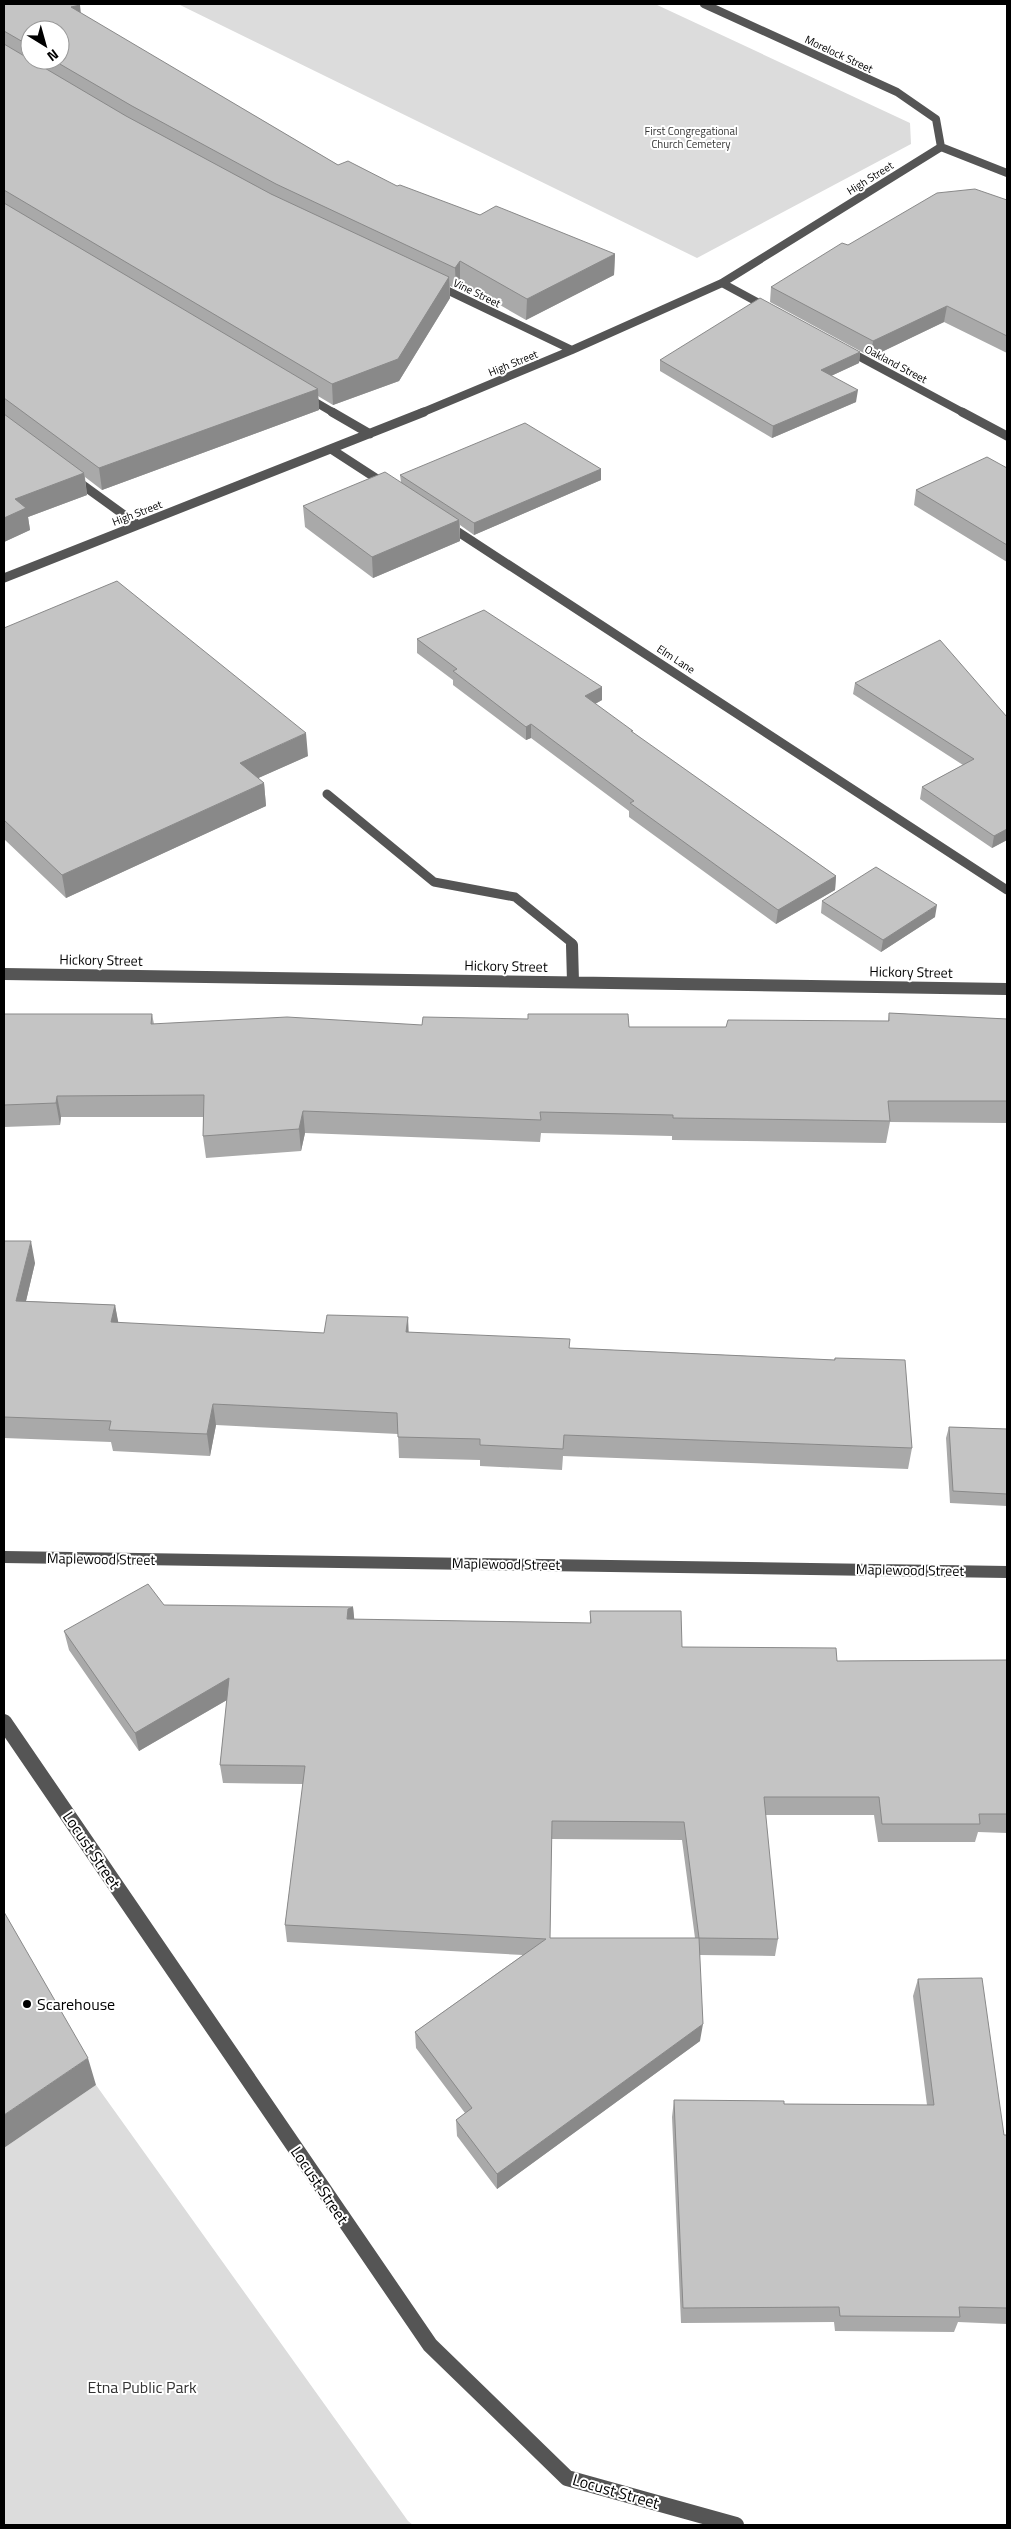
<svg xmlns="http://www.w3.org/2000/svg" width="1011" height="2529" font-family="'Titillium Web',sans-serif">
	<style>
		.green { fill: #dcdcdc }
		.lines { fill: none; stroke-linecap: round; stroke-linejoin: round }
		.minor-far3 { stroke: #555; stroke-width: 8 }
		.minor-far2 { stroke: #555; stroke-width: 9 }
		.minor-far1 { stroke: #555; stroke-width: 12 }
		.minor { stroke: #555; stroke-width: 16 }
		.wall { fill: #a9a9a9; fill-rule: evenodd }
		.shaded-wall { fill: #898989 }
		.building { fill: #c4c4c4; stroke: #898989; fill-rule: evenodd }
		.poi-dot { fill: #000; stroke: #fff; stroke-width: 2 }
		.labels { text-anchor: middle; stroke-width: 4; stroke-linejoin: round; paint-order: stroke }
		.far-street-label { font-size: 11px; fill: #000; stroke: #fff }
		.far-park-label { font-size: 11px; fill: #333; stroke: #fff }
		.street-label { font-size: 14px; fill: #000; stroke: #fff }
		.near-street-label { font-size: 16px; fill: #000; stroke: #fff }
		.near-poi-label { font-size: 16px; fill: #000; stroke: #fff; text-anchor: start }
		.near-park-label { font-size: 16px; fill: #333; stroke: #fff }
	</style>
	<rect width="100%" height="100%" fill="#fff"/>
	<path class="green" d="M178,4H655L910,123L911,144L697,258Z
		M96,2085L408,2521L413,2525H4V2148Z"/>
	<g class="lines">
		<path class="minor-far3" d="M704,4L897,92L936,119L941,147
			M941,147L1007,173
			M722,283L770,309
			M436,285L572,350
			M845,349L964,413
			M305,396L334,413
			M421,413L572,350L722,283L941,147"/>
		<path class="minor-far2" d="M332,412L370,434
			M962,412L1007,436
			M331,449L388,486
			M73,478L138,525
			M446,524L1007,890
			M4,578L424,412
			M327,794L434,882L515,897L572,943V946"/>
		<path class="minor-far1" d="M572,945L573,982
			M4,974L1007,989
			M4,1557L1007,1572"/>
		<path class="minor" d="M4,1722L430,2345L567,2478L736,2525"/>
	</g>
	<path class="wall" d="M4,4L80,5V13L338,165L397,186L480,215L615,254L614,275L526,320L460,282L456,289L450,286V298L399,381L333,405L318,396L319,410L102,490L85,477L87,495L28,517L30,530L4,542ZM30,30L60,60H30Z
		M1007,200V353L944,322L871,357L770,302L771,287L848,245Z
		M860,352L859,363L831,376L856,402L772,438L660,371V360Z
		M1007,468V562L914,505L916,490Z
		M601,469V480L474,535L460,525V541L373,578L305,527L303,506L401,482L400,475Z
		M4,628L308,756L258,778L264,783L266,806L66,898L4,839Z
		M417,639L602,687V700L595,704L633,733L836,876L835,890L776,924L629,817V811L531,738L526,740L453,685V680L417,653Z
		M855,683L1007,717V840L992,848L920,799L922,787L963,765L853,694Z
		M822,901L935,917L881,952L821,913Z
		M889,1013L1007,1019V1123L890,1122L886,1143L672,1140V1136L541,1133L540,1142L305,1133L301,1151L206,1158L203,1136V1117H61L60,1125L4,1127V1014H152L154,1024L422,1025L629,1027H726L888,1021Z
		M4,1241L35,1263L26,1301L115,1305L118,1323L324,1333L408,1317V1332L570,1348L834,1360L835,1358L912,1448L908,1469L563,1456L562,1470L480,1466V1460L399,1458L398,1434L216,1425L210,1456L113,1451L111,1442L4,1438Z
		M1007,1331V1352L1006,1338Z
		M949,1427L1007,1429V1506L950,1503L946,1438Z
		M164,1605L353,1607L354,1619L590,1623V1611L682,1647L837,1661L1007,1660V1833L978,1832L975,1842H878L874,1815H765L778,1939L775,1956L700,1955V2041L497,2189L457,2136L456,2120L465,2113L416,2048L415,2032L523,1955L287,1942L285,1925L303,1784L223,1783L220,1765L227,1700L139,1751L69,1650L64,1631ZM551,1839L682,1840L695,1938H550Z
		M918,1979L1004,2135H1007V2324L958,2322L954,2332L835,2331L834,2322L681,2323L672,2117L674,2100L784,2104L927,2105L913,1996Z"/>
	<path class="shaded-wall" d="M80,5L82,24L71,7Z
		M615,254L614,275L526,320L527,299Z
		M460,261V282L456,289L455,268Z
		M449,277L450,298L399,381L333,405L332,384Z
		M947,306L944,322L871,357L873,341Z
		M860,352L859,363L820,381L821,370Z
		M318,389L319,410L102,490L99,468Z
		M858,390L856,402L772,438L773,426Z
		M601,469V480L474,535V523Z
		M84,473L87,495L28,517L30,530L4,542V518L15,499Z
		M459,520L460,541L373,578L372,557Z
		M602,687V700L584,710L585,696Z
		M531,724V738L526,740V727Z
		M306,733L308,756L243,785L240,763Z
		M264,783L266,806L66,898L62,875Z
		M1007,829V840L992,848L994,836Z
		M836,876L835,890L776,924L778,910Z
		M937,905L935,917L881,952L883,940Z
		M57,1096L61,1117L60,1125L56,1103Z
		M303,1111L305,1133L301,1151L299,1129Z
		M31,1241L35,1263L21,1322L16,1301Z
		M115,1305L119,1326L111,1322Z
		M408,1317L409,1339L406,1332Z
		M213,1404L216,1425L210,1456L207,1434Z
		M353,1607L355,1626L347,1619L348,1609Z
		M229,1678L232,1697L139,1751L135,1733Z
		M703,2024L700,2041L497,2189V2174Z
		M88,2058L96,2085L4,2148V2115Z"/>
	<path class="building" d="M4,4H77L80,5L71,7L338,165L348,161L397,186L400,185L480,215L496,206L615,254L527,299L460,261L455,268L276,184L132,106L53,60H60V30H30V46L4,31Z
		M4,44L126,116L271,194L449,277L398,359L332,384L4,190Z
		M975,189L1007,200V336L947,306L873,341L771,287L842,243L848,245L937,193Z
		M4,203L318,389L99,468L4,398Z
		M760,298L860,352L821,370L858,390L773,426L660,360Z
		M4,414L84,473L15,499L26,508L4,518Z
		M525,423L601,469L474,523L400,475Z
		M987,457L1007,468V545L916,490Z
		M385,472L459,520L372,557L303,506Z
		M117,581L306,733L240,763L264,783L62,875L4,820V628Z
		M484,610L602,687L585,696L633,731H631L836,876L778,910L630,803L634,801L531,724L526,727L453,671L457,669L417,639Z
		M940,640L1007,717V829L994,836L922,787L974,759L855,683Z
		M876,867L937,905L883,940L822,901Z
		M889,1013L1007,1019V1101H888L890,1121L673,1118V1115L540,1112L541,1120L303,1111L299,1129L203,1136L204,1095L57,1096L56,1103L4,1105V1014H152L151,1024L287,1017L422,1025L423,1017L528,1019V1014H628L629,1027H726L728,1020L889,1021Z
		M4,1241H31L16,1301L115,1305L111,1322L324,1333L327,1315L408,1317L406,1332L570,1339L569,1348L835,1360V1358L905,1360L912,1448L564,1435L563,1449L480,1445V1439L398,1437L397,1413L213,1404L207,1434L109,1430L111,1421L4,1417Z
		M949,1427L1007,1429V1494L953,1491Z
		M148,1584L164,1605L353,1607L348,1609L347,1619L591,1623L590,1611H681L682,1647L836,1648L837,1661L1007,1660V1814H979L980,1824H882L879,1797H764L778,1939L699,1938L703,2024L497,2174L456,2120L472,2108L415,2032L546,1939L285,1925L305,1766L220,1765L229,1678L135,1733L64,1631ZM552,1821L684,1822L699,1938H550Z
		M4,1912L88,2058L4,2115Z
		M982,1978L1004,2135H1007V2308L959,2307L960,2317L840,2316L839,2307L683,2308L674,2100L784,2101V2104L934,2105L918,1979Z"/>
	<circle class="poi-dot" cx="27" cy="2004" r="5"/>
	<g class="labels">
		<g class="far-street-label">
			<text transform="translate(839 54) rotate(25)" y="4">Morelock Street</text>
			<text transform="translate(870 178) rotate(-32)" y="4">High Street</text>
			<text transform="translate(477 293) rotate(26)" y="4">Vine Street</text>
			<text transform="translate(513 363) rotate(-22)" y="4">High Street</text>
			<text transform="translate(896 364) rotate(28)" y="4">Oakland Street</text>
			<text transform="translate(137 513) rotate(-21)" y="4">High Street</text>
			<text transform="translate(676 659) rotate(33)" y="4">Elm Lane</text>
		</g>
		<g class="far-park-label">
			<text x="691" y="135">First Congregational<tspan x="691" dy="13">Church Cemetery</tspan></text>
		</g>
		<g class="street-label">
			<text transform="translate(101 960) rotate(1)" y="5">Hickory Street</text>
			<text transform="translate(506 966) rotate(1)" y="5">Hickory Street</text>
			<text transform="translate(911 972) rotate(1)" y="5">Hickory Street</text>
			<text transform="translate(101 1559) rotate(1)" y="5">Maplewood Street</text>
			<text transform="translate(506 1564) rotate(1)" y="5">Maplewood Street</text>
			<text transform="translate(910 1570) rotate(1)" y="5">Maplewood Street</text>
		</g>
		<g class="near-street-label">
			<text transform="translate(92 1850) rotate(56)" y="6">Locust Street</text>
			<text transform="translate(320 2185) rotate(56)" y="6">Locust Street</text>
			<text transform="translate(616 2491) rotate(16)" y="6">Locust Street</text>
		</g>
		<g class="near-poi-label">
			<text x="37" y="2010">Scarehouse</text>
		</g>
		<g class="near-park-label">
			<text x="142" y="2393">Etna Public Park</text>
		</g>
	</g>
	<rect width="1011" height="2529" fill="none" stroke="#000000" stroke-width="10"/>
	<g transform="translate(45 45) rotate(143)"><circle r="24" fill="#ffffff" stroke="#999999"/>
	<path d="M0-4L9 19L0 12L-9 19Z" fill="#000000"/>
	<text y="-8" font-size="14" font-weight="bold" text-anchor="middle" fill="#000000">N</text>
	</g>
</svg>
